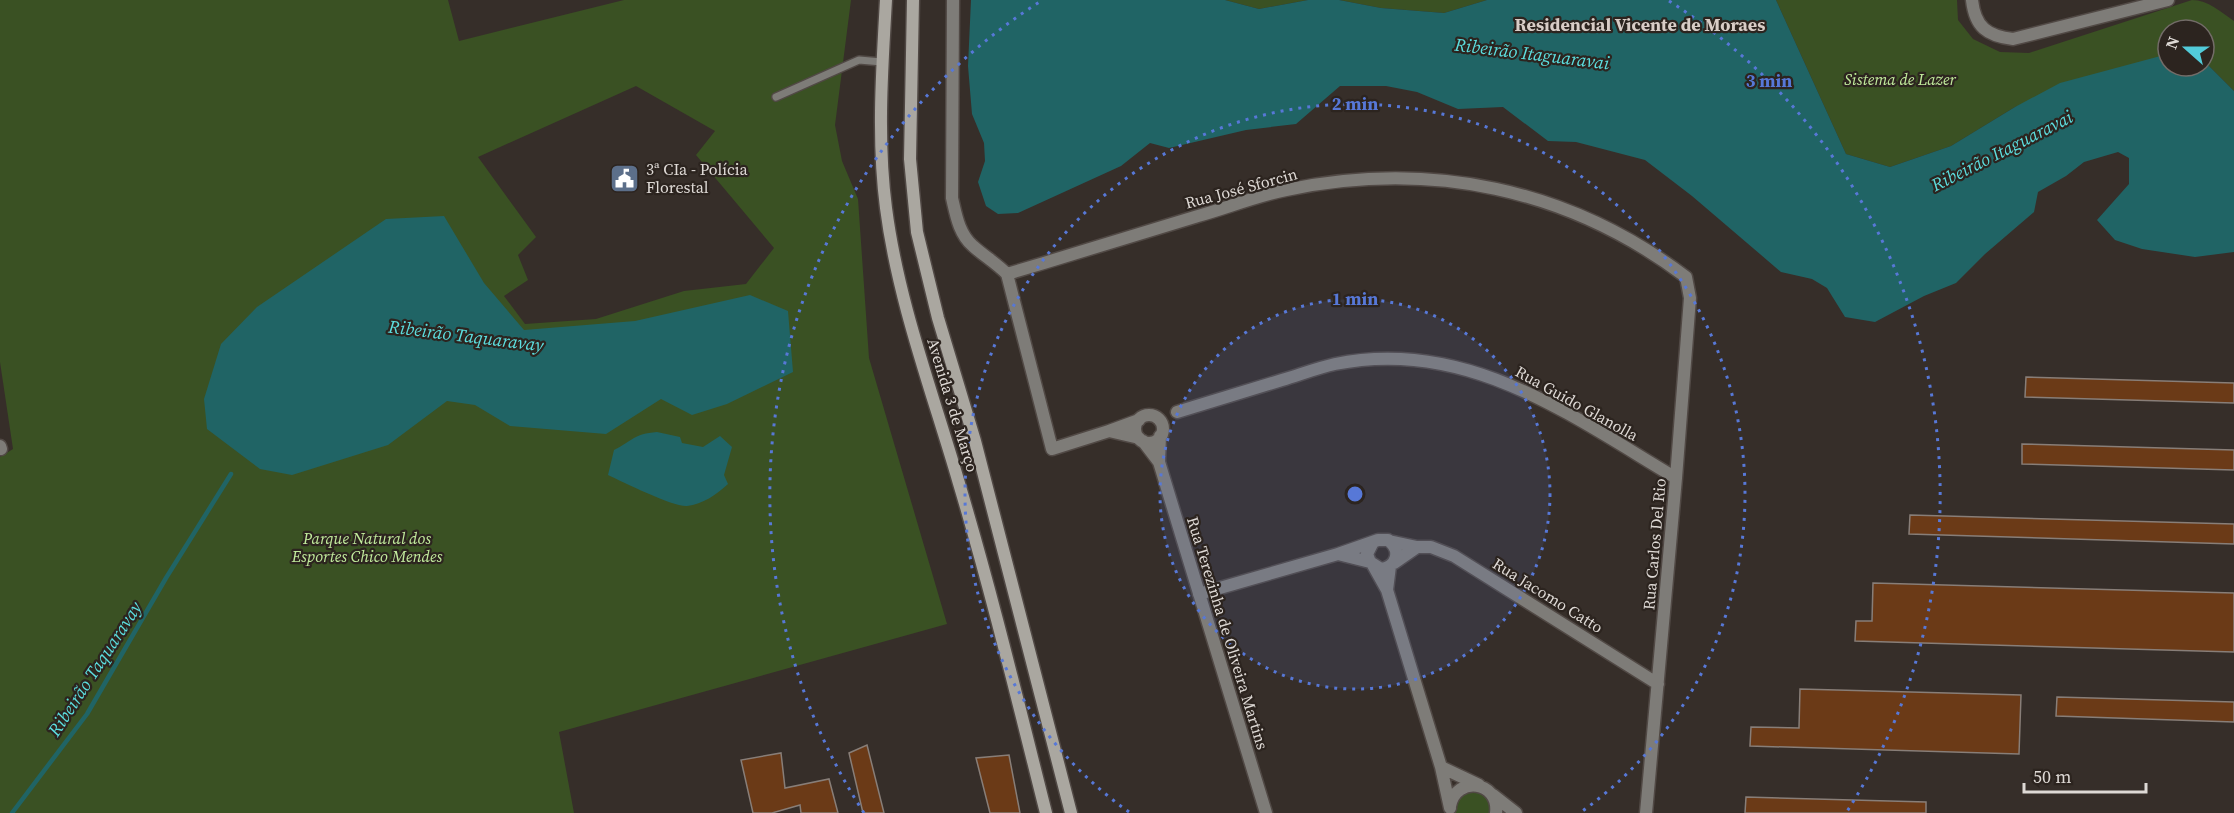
<svg xmlns="http://www.w3.org/2000/svg" width="2234" height="813" font-family="'Source Serif 4',serif">
	<style>
		.green { fill: #3a5123; fill-rule: evenodd }
		.water { fill: #206465 }
		.lines { fill: none; stroke-linecap: round; stroke-linejoin: round }
		.stream { stroke: #206465; stroke-width: 4.5 }
		.building { fill: #6b3a17; stroke: #887e78; stroke-width: 1.5 }
		.lane-casing { stroke: #514945; stroke-width: 10 }
		.street-casing { stroke: #514945; stroke-width: 15 }
		.secondary-casing { stroke: #514945; stroke-width: 15 }
		.lane { stroke: #7e7c78; stroke-width: 7 }
		.street { stroke: #7e7c78; stroke-width: 12 }
		.secondary { stroke: #aaa7a0; stroke-width: 12 }
		.ring { fill: none; stroke: #5778d7; stroke-width: 3; stroke-dasharray: 3 6 }
		.labels { text-anchor: middle; stroke-width: 4.5; stroke-linejoin: round; paint-order: stroke }
		.park-label { font-size: 16px; font-style: italic; fill: #c1eb9c; stroke: #2c241f }
		.poi-label { font-size: 16px; fill: #ded9d5; stroke: #2c241f; text-anchor: start }
		.street-label { font-size: 16px; fill: #ded9d5; stroke: #2c241f }
		.neighbourhood-label { font-size: 18px; font-weight: bold; fill: #d8cdc7; stroke: #2c241f }
		.water-label { font-size: 18px; font-style: italic; fill: #5cdedf; stroke: #2c241f }
		.centre { fill: #5778d7; stroke: #2c241f; stroke-width: 3 }
		.ring-label { font-size: 18px; text-anchor: middle; font-weight: bold; fill: #5778d7; stroke: #2c241f; stroke-width: 4.5; stroke-linejoin: round; paint-order: stroke }
	</style>
	<rect width="100%" height="100%" fill="#362e29"/>
	<path class="green" d="M0,0H448L459,41L624,0H851L835,125L842,161L858,199L869,358L947,624L559,732L574,813H0V457L13,449L0,362ZM636,86L715,131L696,155L774,248L746,284L684,291L596,319L525,324L504,296L528,280L518,255L536,237L478,157Z
		M1225,0H1308L1259,9Z
		M1339,0H1487L1444,13L1381,8Z
		M1776,0H1957L1958,20L1973,39L2000,52L2029,53L2192,0C2208,0 2221,12 2234,21V91L2204,61V30H2168V54L2015,107L1951,146L1890,167L1846,154Z
		M1469,790L1487,795L1491,803V813H1455V803Z"/>
	<path class="water" d="M971,0H1225L1259,9L1308,0H1339L1381,8L1444,13L1487,0H1776L1846,154L1890,167L1951,146L2015,107L2060,83L2168,54V66H2204V61L2234,91V252L2195,257L2142,249L2115,240L2097,220L2129,184V158L2118,152L2084,162L2066,176L2038,192L2034,212L1985,254L1956,283L1924,296L1875,322L1845,317L1827,288L1812,279L1781,272L1692,196L1645,160L1576,142L1548,141L1503,107L1458,109L1417,92L1386,86H1340L1296,124L1246,130L1169,148L1150,143L1121,166L1018,213L998,214L986,206L978,182L985,161L984,143L972,114L968,66Z
		M444,216L484,283L524,330L635,321L750,295L788,311L793,372L727,404L692,415L661,399L606,434L510,426L475,405L447,401L388,445L292,475L260,469L207,429L204,399L221,344L257,307L386,219Z
		M657,432L680,437L682,443L703,447L720,436L732,447L724,475L728,484C716,495 703,504 687,506C673,507 623,482 608,475L614,450C634,440 633,434 657,432Z"/>
	<g class="lines">
		<path class="stream" d="M12,813L87,714L166,578L231,474"/>
	</g>
	<path class="building" d="M2026,377L2234,383V403L2025,397Z
		M2022,444L2234,450V470L2022,464Z
		M1910,515L2234,524V544L1909,534Z
		M1873,583L2234,593V652L1855,641L1856,621H1872Z
		M1800,689L2021,695L2019,754L1750,746L1751,727L1799,728Z
		M2057,697L2234,702V722L2056,716Z
		M867,745L884,813H863L849,753Z
		M781,753L785,788L829,779L838,813H801L800,805L772,813H753L741,760Z
		M1009,755L1020,813H990L976,758Z
		M1746,797L1926,802V813H1745Z"/>
	<g class="lines">
		<defs>
			<path id="lane" d="M776,97L859,60L882,62"/>
			<path id="street" d="M953,0L952,198C956,215 959,234 973,246C984,256 996,263 1007,274L1052,449L1109,431
				M1972,0C1975,27 1987,36 2013,39L2168,0
				M1007,274C1071,255 1135,235 1198,216C1227,208 1256,196 1286,190C1430,160 1568,188 1686,277L1690,298L1676,478L1646,813
				M1177,412C1212,401 1247,391 1282,380C1299,375 1317,368 1335,364C1466,337 1570,415 1676,478
				M1135 429a14 14 0 1 1 28 0a14 14 0 1 1-28 0Z
				M1139,438L1109,431L1139,420
				M1143,441L1159,462L1160,436
				M0,446L1,449
				M1159,462L1266,813
				M1389,541L1417,547L1394,563
				M1417,547H1431L1454,556L1658,684
				M1370,562L1338,554L1378,540H1388C1402,550 1397,567 1381,569L1370,562L1367,554L1373,542
				M1373,565L1387,590L1390,566
				M1387,590L1441,767
				M1199,594L1338,554
				M1493,795L1516,813
				M1450,806C1456,775 1500,781 1496,813
				M1450,808L1441,767L1479,785"/>
			<path id="secondary" d="M886,0C882,69 877,140 886,208C898,301 932,391 958,480C991,590 1018,702 1046,813
				M913,0L910,159L917,232L938,318L975,441L1071,813"/>
		</defs>
		<use href="#lane" class="lane-casing"/>
		<use href="#street" class="street-casing"/>
		<use href="#secondary" class="secondary-casing"/>
		<use href="#lane" class="lane"/>
		<use href="#street" class="street"/>
		<use href="#secondary" class="secondary"/>
	</g>
	<circle cx="1355" cy="494" r="195" fill="#5778d7" fill-opacity=".12"/>
	<g class="ring">
		<circle cx="1355" cy="494" r="195"/>
		<path d="M1129 812A390 390 0 1 1 1581 812"/>
		<path d="M864 813A585 585 0 0 1 1041 1M1669 1A585 585 0 0 1 1846 813"/>
	</g>
	<defs>
		<symbol id="civic-square" viewBox="-11 -11 22 22"><rect x="-9" y="-9" width="18" height="18" rx="4" fill="#5c6f8a" stroke="#2c241f"/><path d="M-.6-6.5H3V-4.5H.6V-3L4-1V1h2V6H-6V1h2V-1L-.6-3ZM-1.2 2.5V6h2.4V2.5Z" fill="#fff"/></symbol>
	</defs>
	<g fill-rule="evenodd">
		<use href="#civic-square" x="608" y="162" width="33" height="33"/>
	</g>
	<g class="labels">
		<g class="park-label">
			<text x="1900" y="85">Sistema de Lazer</text>
			<text x="367" y="544">Parque Natural dos<tspan x="367" dy="18">Esportes Chico Mendes</tspan></text>
		</g>
		<g class="poi-label">
			<text x="646" y="175">3ª CIa - Polícia<tspan x="646" dy="18">Florestal</tspan></text>
		</g>
		<g class="street-label">
			<text transform="translate(1241 188) rotate(-15)" y="6">Rua José Sforcin</text>
			<text transform="translate(1577 403) rotate(29)" y="6">Rua Guido Glanolla</text>
			<text transform="translate(953 405) rotate(73)" y="6">Avenida 3 de Março</text>
			<text transform="translate(1654 544) rotate(-85)" y="6">Rua Carlos Del Rio</text>
			<text transform="translate(1548 595) rotate(32)" y="6">Rua Jacomo Catto</text>
			<text transform="translate(1228 633) rotate(73)" y="6">Rua Terezinha de Oliveira Martins</text>
		</g>
		<g class="neighbourhood-label">
			<text x="1640" y="31">Residencial Vicente de Moraes</text>
		</g>
		<g class="water-label">
			<text transform="translate(1532 54) rotate(7)" y="6">Ribeirão Itaguaravai</text>
			<text transform="translate(2002 151) rotate(-27)" y="6">Ribeirão Itaguaravai</text>
			<text transform="translate(466 336) rotate(7)" y="6">Ribeirão Taquaravay</text>
			<text transform="translate(95 669) rotate(-57)" y="6">Ribeirão Taquaravay</text>
		</g>
	</g>
	<circle cx="1355" cy="494" r="9" class="centre"/>
	<g class="ring-label">
		<text x="1769" y="87">3 min</text>
		<text x="1355" y="110">2 min</text>
		<text x="1355" y="305">1 min</text>
	</g>
	<g transform="translate(2186 48) rotate(291)"><circle r="28" fill="#2c241f" stroke="#736c68" stroke-width="1.5"/>
	<path d="M0-4.5L10 22L0 15L-10 22Z" fill="#52cbd9"/>
	<text y="-9" font-size="16" font-weight="bold" text-anchor="middle" fill="#ded9d5">N</text>
	</g>
	<path d="M2024 783v9h122v-9" fill="none" stroke="#ded9d5" stroke-width="3"/>
	<text x="2033" y="783" font-size="18" fill="#ded9d5" stroke="#2c241f" stroke-width="4.5" paint-order="stroke">50 m</text>
</svg>
